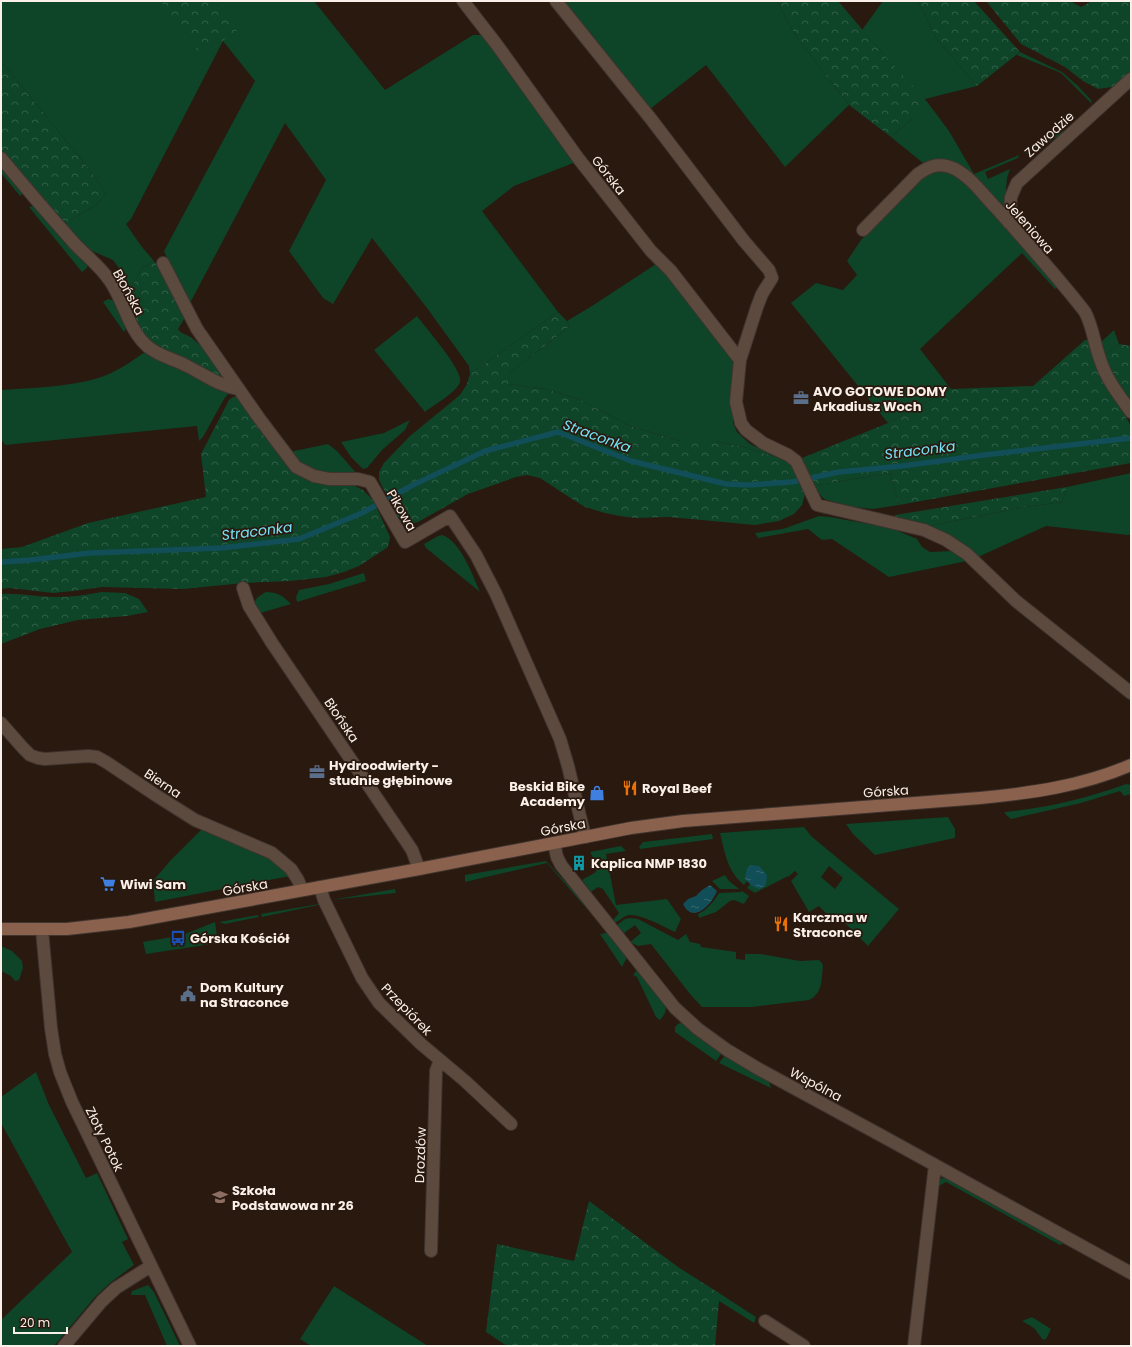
<svg xmlns="http://www.w3.org/2000/svg" width="1132" height="1347" font-family="Poppins,sans-serif">
	<style>
		.green { fill: #0e4428; fill-rule: evenodd }
		.forest { fill: url(#forest-crowns) }
		.water { fill: url(#water-ripples) }
		.lines { fill: none; stroke-linecap: round; stroke-linejoin: round }
		.stream { stroke: #114e57; stroke-width: 5.5 }
		.street-casing { stroke: #40342f; stroke-width: 14 }
		.secondary-casing { stroke: #40342f; stroke-width: 14 }
		.street { stroke: #5c4a3e; stroke-width: 12 }
		.secondary { stroke: #8a614c; stroke-width: 12 }
		.labels { text-anchor: middle; stroke-width: 3.5; stroke-linejoin: round; paint-order: stroke }
		.street-label { font-size: 13px; fill: #fbf0e9; stroke: #29190f }
		.poi-label { font-size: 13px; font-weight: bold; fill: #fbf0e9; stroke: #29190f; text-anchor: start }
		.water-label { font-size: 14px; font-style: italic; fill: #74e4f6; stroke: #29190f }
	</style>
	<defs>
		<pattern id="forest-crowns" width="20" height="18" patternUnits="userSpaceOnUse"><rect width="20" height="18" fill="#0e4428"/><path d="M2 6a3 3 0 1 1 6 0M12 15a3 3 0 1 1 6 0" fill="none" stroke="#325f47"/></pattern>
		<pattern id="water-ripples" width="26" height="14" patternUnits="userSpaceOnUse"><rect width="26" height="14" fill="#114e57"/><path d="M2 4q2-2 4 0t4 0M15 11q2-2 4 0t4 0" fill="none" stroke="#35686f"/></pattern>
	</defs>
	<rect width="100%" height="100%" fill="#29190f"/>
	<path class="green" d="M1,1H314L385,90L473,35H485L576,162L514,186L482,211L558,312L470,374L469,366L427,308L372,238L333,304L323,298L289,251L326,180L285,123L189,305L177,283L164,251L255,81L223,41L131,219L126,224L142,247L154,261L142,268L129,292L124,275L113,260L92,251L64,224L96,205L106,194L90,170L1,61Z
		M562,1H777L795,35L849,105L785,167L706,65L650,109Z
		M883,1H918L936,38L977,86L925,99L949,131L974,174L1019,155L1018,158L985,172L988,179L1010,169L1007,178L1005,201L1001,207L940,160L929,161L923,163L891,137L914,117L884,55L862,30Z
		M1020,52L1062,72L1078,86L1091,100L1092,104L1061,73L1017,55Z
		M1064,126L1063,132L1059,136L1028,154L1022,152Z
		M1,164L23,193L20,196L1,173Z
		M941,171L951,172L968,184L1058,287L1055,289L1022,253L920,349L951,389L888,423L791,303L816,283L843,290L857,275L847,261L861,240L918,180L931,172Z
		M33,206L87,265V268L82,272L29,207Z
		M656,264L669,277L728,349L733,363L735,371L733,423L737,432L750,444L785,460L744,447L715,441H680L630,426L581,400L546,389L508,384V374L569,327L567,321L592,306Z
		M108,299L112,300L114,302L126,328L124,332L103,302Z
		M417,316C425,327 464,371 460,382C457,392 434,405 425,412L374,350Z
		M1114,330L1119,344L1103,356L1100,343Z
		M146,351L229,393L224,399L203,437L199,441L197,426L5,445L1,439V390C31,388 66,387 95,379C114,374 131,362 146,351Z
		M410,420L405,430L382,450L367,468L363,469L351,457L341,442L384,433Z
		M328,444L337,451L357,474H332L305,468L289,452Z
		M890,473L899,505L873,509L852,507L824,499L812,486Z
		M1131,473V534L1128,535L1046,526L978,557L928,526L1025,507L1062,502L1067,487Z
		M819,516L830,517L891,528L917,539L922,547L930,552L952,551L967,561L889,577L832,539L822,540L808,529L758,538L755,533L783,529Z
		M442,535C460,540 473,576 480,592L426,548L424,544L438,536Z
		M364,573L366,581L297,602L296,597L299,590L329,584Z
		M266,592C278,592 283,596 291,604L257,614C252,601 255,598 266,592Z
		M1126,784L1131,785V794L1124,796L1120,791L1081,803L1011,819L1005,814V812C1047,808 1087,798 1126,784Z
		M948,817L955,829V838L875,855L853,834L846,824Z
		M804,827L811,836L899,909L868,946L839,917L833,921L819,906L809,912L791,881L798,874L795,871L788,877V876L755,893L747,888L750,884L759,889L745,879L747,881L744,885C727,871 725,853 720,833ZM829,866L843,878L835,889L821,877Z
		M203,828L270,857L290,876L155,902L153,881L170,861Z
		M712,834L713,839L640,849L639,847L643,842Z
		M621,846L626,851L606,854L616,905L667,899L681,919L675,932C664,927 642,914 629,915C624,916 620,920 615,923L613,920L619,913L603,889L598,887L591,892L582,880L596,872L597,865L590,852Z
		M546,861L588,907L593,916L547,863L465,882V875Z
		M725,875L729,881L739,889H720L712,881Z
		M395,889L396,893L331,900Z
		M742,891L749,896L744,904L734,900L730,901L716,912L699,918L698,914C706,911 715,900 719,893L741,892Z
		M319,904L318,905L262,917L261,914Z
		M258,915L259,917L225,924L219,922Z
		M630,918L638,919L678,940L686,934L690,942L700,944L701,947L736,952V959L745,960V954H760L800,961L819,960L822,963L823,966C821,981 823,993 809,1000L752,1007H702L690,994L651,944L638,946L630,942L641,933L635,925L624,933L617,925L625,919Z
		M215,922L218,943L146,954L143,942L172,937L173,942L185,940V934Z
		M606,933L609,934L627,957L622,967L600,934Z
		M1,946L12,951L22,961L23,968L19,980L15,981L11,976L1,971Z
		M640,970L665,1004C667,1011 665,1014 660,1020L656,1017L637,977L633,975L636,971Z
		M683,1022L722,1053L716,1061L675,1032V1027L678,1024Z
		M725,1055L769,1081L771,1088L719,1063Z
		M36,1072L49,1105L86,1178L97,1173L128,1239L122,1242L134,1265L110,1283L95,1297L54,1346H1V1320L72,1252L1,1123V1097Z
		M942,1178L947,1179L1066,1242L1060,1245L946,1182L937,1187L938,1180Z
		M148,1285L154,1292L180,1346H167L145,1295H131L132,1291Z
		M334,1286L428,1346H311L300,1339Z
		M719,1293L756,1317L754,1323L719,1301Z
		M1032,1317L1051,1329L1046,1339L1043,1340L1034,1328L1022,1321Z"/>
	<path class="forest" d="M160,1H219L240,28L202,56Z
		M777,1H838L884,55L924,98L914,117L891,137L849,105L795,35Z
		M918,1H974L1020,52L977,86L936,38Z
		M986,1H1070L1081,7L1092,1H1131V72L1112,87L1098,89L1083,81L1065,67L1021,44Z
		M1,61L90,170L106,194L96,205L64,224L1,150Z
		M154,261L167,280L184,319L178,329C182,335 188,334 193,339C207,350 217,364 225,379L155,347L141,334L131,307L129,292L142,268Z
		M558,312L567,321L569,327L508,374V384L546,389L581,400L630,426L680,441H715L744,447L785,460L794,467L805,494L802,505L794,514L779,521L755,525L669,517L635,518L620,516L605,513L585,507L572,499L540,478L527,475L516,477L468,494L418,522L405,525L399,520L379,480V472L384,463L410,436L460,395L467,384L470,374Z
		M1085,340H1090L1115,398L1131,426V463L899,505L890,473L812,486L802,458L888,423L951,389L1033,386Z
		M1119,344L1131,346V405L1118,389L1103,356Z
		M239,396L285,459L339,483L353,485L363,490L373,500L390,537L388,547L359,566L344,572L326,577L290,581L244,583L183,589L102,587L73,591L53,593L10,588L1,589V549L22,547L88,523L206,497L201,454L229,400L233,397Z
		M1067,487L1062,502L1025,507L928,526L914,521L896,518L895,515Z
		M102,592L125,593L139,599L148,612L127,616L78,620L40,629L1,644V594C19,593 37,597 55,597C71,597 86,595 102,592Z
		M589,1201L678,1267L719,1293V1301L715,1346H507L486,1332L497,1244L574,1261Z"/>
	<path class="water" d="M751,865L759,866L767,875L766,885L759,889L752,886L745,879L747,868Z
		M710,885L717,891C712,904 693,925 683,904L688,899L696,896L702,890Z"/>
	<g class="lines">
		<path class="stream" d="M1,562L30,560L90,553L221,548L299,539L362,513L411,486L485,451L558,432L631,461L726,484L749,485L792,482L839,472L902,466L984,455L1131,438"/>
		<defs>
			<path id="street" d="M463,1L497,45L578,158L651,251L671,271L740,360
				M556,1L651,119L744,241L769,270L772,278L762,294L757,307L740,360L736,402L741,423L746,430L763,443L788,455L796,461L817,505L924,530L946,540L967,554L1016,601L1131,693
				M1,158C25,187 49,215 74,243C86,256 100,266 110,281C124,301 128,329 147,346C158,356 174,359 187,366C205,375 219,386 239,389
				M1009,223L1011,197L1017,183L1131,79
				M863,230L918,174C931,165 940,162 955,169C972,178 984,196 997,209C1027,243 1058,277 1085,312C1093,327 1094,343 1100,359C1106,379 1119,395 1131,412
				M163,263L197,329L259,418L296,467L314,476L329,479H358L370,482L405,542L450,516L476,555L496,594L560,739L568,766L585,837
				M243,588L249,606L272,643L412,850L419,869
				M1,723L23,748L30,755L38,758L45,759L88,756L97,757L106,762L157,796L195,820L272,853L291,869L298,880L302,890
				M554,843L557,857L561,865L675,1008L698,1029L727,1050L757,1068L884,1137L1131,1273
				M320,887L324,900L362,978L379,1003L421,1044L465,1081L511,1124
				M42,930L51,1028L55,1054L60,1072L72,1102L190,1346
				M431,1251L436,1071L440,1060
				M765,1321L804,1346
				M64,1346L102,1301L116,1288L151,1266
				M914,1346L935,1165"/>
			<path id="secondary" d="M1,929H67L129,922L419,869L631,828L683,821L980,798C1032,793 1082,786 1131,765"/>
		</defs>
		<use href="#street" class="street-casing"/>
		<use href="#secondary" class="secondary-casing"/>
		<use href="#street" class="street"/>
		<use href="#secondary" class="secondary"/>
	</g>
	<defs>
		<symbol id="office-bare" viewBox="-9 -9 18 18"><path d="M-6-3h4V-5.5h4V-3h4V5H-6ZM-1-4.5V-3h2v-1.5ZM-6 0V1H6V0Z" fill="#5c6f8a" stroke="#29190f" stroke-width="2.5" paint-order="stroke"/></symbol>
		<symbol id="restaurant-bare" viewBox="-9 -9 18 18"><path d="M-5-6h1v4h1v-4h1v4h1v-4h1v5L-1.5 .5V6h-2V.5L-5-1ZM5-6V6H3V1.5H1.5Q1.5-4 5-6Z" fill="#e8710a" stroke="#29190f" stroke-width="2.5" paint-order="stroke"/></symbol>
		<symbol id="shop-bare" viewBox="-9 -9 18 18"><path d="M-5-2.5h2.3a2.7 3.5 0 0 1 5.4 0H5L5.5 6h-11ZM-1.5-2.5h3a1.5 2.3 0 0 0-3 0Z" fill="#3f7fe0" stroke="#29190f" stroke-width="2.5" paint-order="stroke"/></symbol>
		<symbol id="building-bare" viewBox="-9 -9 18 18"><path d="M-4-6H4V6H1V3H-1V6H-4ZM-2.5-4.3h1.7v1.8h-1.7ZM.8-4.3h1.7v1.8H.8ZM-2.5-1h1.7V.8h-1.7ZM.8-1h1.7V.8H.8Z" fill="#0f9aa8" stroke="#29190f" stroke-width="2.5" paint-order="stroke"/></symbol>
		<symbol id="supermarket-bare" viewBox="-9 -9 18 18"><path d="M-6-5.5h2.5l.6 2H6L4.5 2H-2.5L-4.4-4H-6ZM-1.5 3.2a1.3 1.3 0 1 0 .1 0ZM3 3.2a1.3 1.3 0 1 0 .1 0Z" fill="#3f7fe0" stroke="#29190f" stroke-width="2.5" paint-order="stroke"/></symbol>
		<symbol id="bus-bare" viewBox="-9 -9 18 18"><path d="M-5-6H5V4H4V6H2V4H-2V6H-4V4H-5ZM-3.5-4V0h7V-4ZM-3.5 1.2v1.5H-2V1.2ZM2 1.2v1.5H3.5V1.2Z" fill="#1a4fb4" stroke="#29190f" stroke-width="2.5" paint-order="stroke"/></symbol>
		<symbol id="civic-bare" viewBox="-9 -9 18 18"><path d="M-.6-6.5H3V-4.5H.6V-3L4-1V1h2V6H-6V1h2V-1L-.6-3ZM-1.2 2.5V6h2.4V2.5Z" fill="#5c6f8a" stroke="#29190f" stroke-width="2.5" paint-order="stroke"/></symbol>
		<symbol id="school-bare" viewBox="-9 -9 18 18"><path d="M0-5L7-2L0 1L-7-2ZM-4 1L0 2.5L4 1V4Q0 6-4 4Z" fill="#8d6e63" stroke="#29190f" stroke-width="2.5" paint-order="stroke"/></symbol>
	</defs>
	<g fill-rule="evenodd">
		<use href="#office-bare" x="790" y="387" width="22" height="22"/>
		<use href="#office-bare" x="306" y="761" width="22" height="22"/>
		<use href="#restaurant-bare" x="619" y="777" width="22" height="22"/>
		<use href="#shop-bare" x="586" y="782" width="22" height="22"/>
		<use href="#building-bare" x="568" y="852" width="22" height="22"/>
		<use href="#supermarket-bare" x="97" y="873" width="22" height="22"/>
		<use href="#restaurant-bare" x="770" y="913" width="22" height="22"/>
		<use href="#bus-bare" x="167" y="927" width="22" height="22"/>
		<use href="#civic-bare" x="177" y="983" width="22" height="22"/>
		<use href="#school-bare" x="209" y="1186" width="22" height="22"/>
	</g>
	<g class="labels">
		<g class="street-label">
			<text transform="translate(1049 134) rotate(-42)" y="5">Zawodzie</text>
			<text transform="translate(609 175) rotate(52)" y="5">Górska</text>
			<text transform="translate(1030 227) rotate(49)" y="5">Jeleniowa</text>
			<text transform="translate(129 292) rotate(61)" y="5">Błońska</text>
			<text transform="translate(402 510) rotate(60)" y="5">Pikowa</text>
			<text transform="translate(342 720) rotate(56)" y="5">Błońska</text>
			<text transform="translate(163 783) rotate(34)" y="5">Bierna</text>
			<text transform="translate(886 791) rotate(-4)" y="5">Górska</text>
			<text transform="translate(563 827) rotate(-11)" y="5">Górska</text>
			<text transform="translate(245 887) rotate(-10)" y="5">Górska</text>
			<text transform="translate(407 1009) rotate(46)" y="5">Przepiórek</text>
			<text transform="translate(816 1084) rotate(28)" y="5">Wspólna</text>
			<text transform="translate(105 1139) rotate(64)" y="5">Złoty Potok</text>
			<text transform="translate(420 1155) rotate(-88)" y="5">Drozdów</text>
		</g>
		<g class="poi-label">
			<text x="813" y="396">AVO GOTOWE DOMY<tspan x="813" dy="15">Arkadiusz Woch</tspan></text>
			<text x="329" y="770">Hydroodwierty -<tspan x="329" dy="15">studnie głębinowe</tspan></text>
			<text x="585" y="791" text-anchor="end">Beskid Bike<tspan x="585" dy="15">Academy</tspan></text>
			<text x="642" y="793">Royal Beef</text>
			<text x="591" y="868">Kaplica NMP 1830</text>
			<text x="120" y="889">Wiwi Sam</text>
			<text x="793" y="922">Karczma w<tspan x="793" dy="15">Straconce</tspan></text>
			<text x="190" y="943">Górska Kościół</text>
			<text x="200" y="992">Dom Kultury<tspan x="200" dy="15">na Straconce</tspan></text>
			<text x="232" y="1195">Szkoła<tspan x="232" dy="15">Podstawowa nr 26</tspan></text>
		</g>
		<g class="water-label">
			<text transform="translate(597 436) rotate(20)" y="5">Straconka</text>
			<text transform="translate(920 450) rotate(-7)" y="5">Straconka</text>
			<text transform="translate(257 531) rotate(-7)" y="5">Straconka</text>
		</g>
	</g>
	<rect width="1132" height="1347" fill="none" stroke="#fbf0e9" stroke-width="4"/>
	<path d="M14 1327v6h53v-6" fill="none" stroke="#fbf0e9" stroke-width="2"/>
	<text x="20" y="1327" font-size="12" fill="#fbf0e9" stroke="#29190f" stroke-width="3" paint-order="stroke">20 m</text>
</svg>
